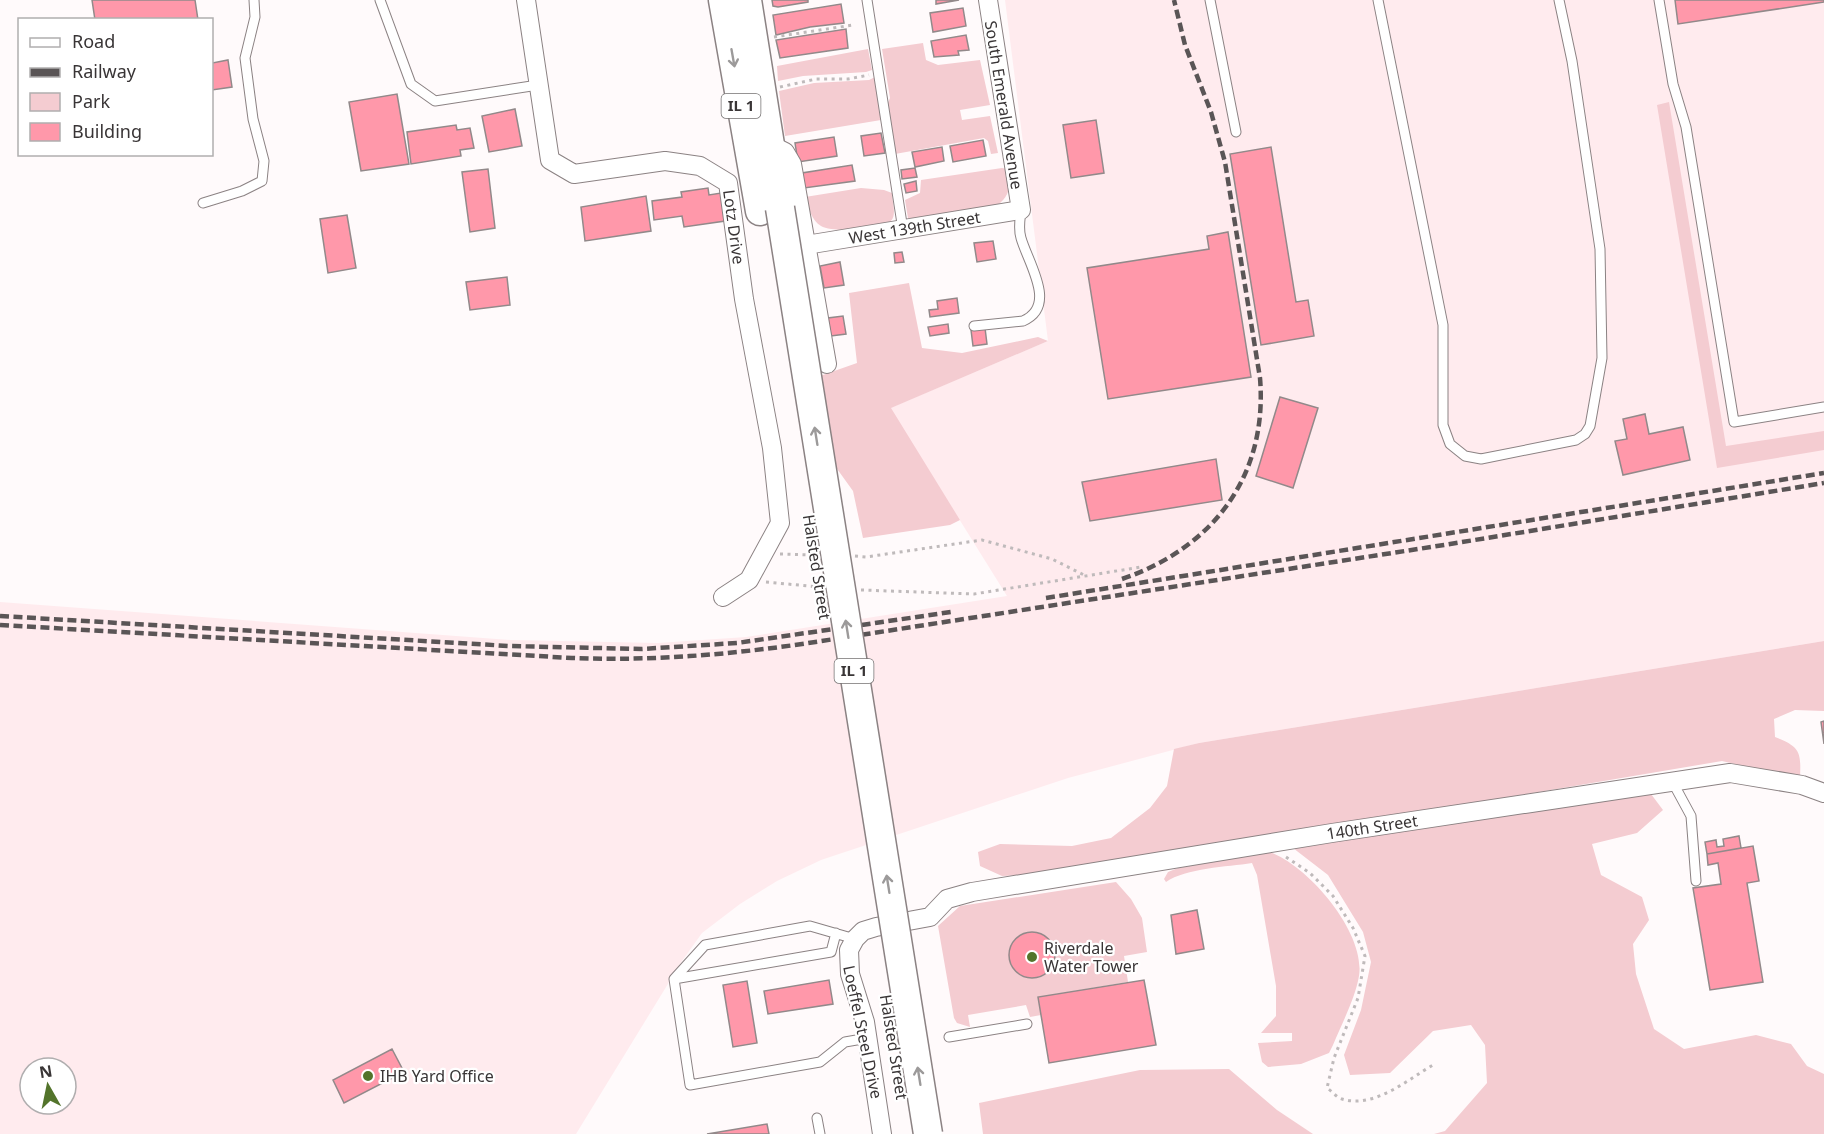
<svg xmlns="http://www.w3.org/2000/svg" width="1824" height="1134" font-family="'Noto Sans',sans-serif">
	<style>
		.built { fill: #ffebee; fill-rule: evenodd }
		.green { fill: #f4ccd1 }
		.building { fill: #ff98aa; stroke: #92898a; stroke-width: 1.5 }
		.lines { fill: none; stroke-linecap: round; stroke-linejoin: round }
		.lane-casing { stroke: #8b8283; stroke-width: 11 }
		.street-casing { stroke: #8b8283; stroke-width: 20 }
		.primary-casing { stroke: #8b8283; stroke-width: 31 }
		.path { stroke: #bfbabb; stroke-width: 3; stroke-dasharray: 3 4.5; stroke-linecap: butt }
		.lane { stroke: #fff; stroke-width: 9 }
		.street { stroke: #fff; stroke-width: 18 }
		.primary { stroke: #fff; stroke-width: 28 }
		.rail { stroke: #5a5556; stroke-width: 4.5; stroke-dasharray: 9 4.5; stroke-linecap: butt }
		.primary-bridge-casing { stroke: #8b8283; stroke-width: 31; stroke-linecap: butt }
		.primary-bridge { stroke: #fff; stroke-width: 28 }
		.oneway { stroke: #9c9a9a }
		.poi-dot { fill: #53742b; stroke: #fff; stroke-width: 2 }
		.labels { text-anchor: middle; stroke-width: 4.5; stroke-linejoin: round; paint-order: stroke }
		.shield { fill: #fff; stroke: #747272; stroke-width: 1.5 }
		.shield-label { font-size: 15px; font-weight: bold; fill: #393536 }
		.street-label { font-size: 16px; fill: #393536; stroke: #fff }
		.poi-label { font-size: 16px; fill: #393536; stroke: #fff; text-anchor: start }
	</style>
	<rect width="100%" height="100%" fill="#fffafb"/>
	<path class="built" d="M1005,0H1824V641L1199,743L1068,778L821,860L777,881L740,904L702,933L682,961L576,1134H0V602L511,640L658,643L746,637L1007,596L890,408L1048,341ZM30,1068H66V1104H30Z"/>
	<path class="green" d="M923,43L926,60L938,65L980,60L990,105L960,110L962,120L990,116L998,153L991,154L988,141L984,138L895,154L887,105L890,98L882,49Z
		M868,49L872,70L866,72L803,76L778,81L777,66Z
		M875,77L881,120L785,136L779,91L814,83L869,80Z
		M1669,102L1726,446L1824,431V450L1717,468L1657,105Z
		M1002,168L1007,169C1011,185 1011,194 998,205L911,220L908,218L905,200L920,193L921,180Z
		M861,188L884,190L892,193C892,201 897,215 891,221C881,230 833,233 821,226C812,221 808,207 805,197Z
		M909,283L922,348L962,353L1038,337L1048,341L891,408L960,520L950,525L863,538L853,491L835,466L820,376L857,363L849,293Z
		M1824,641V711L1795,710L1774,719L1775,737C1801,747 1801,752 1800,779L1722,761L1059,873L1002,876L980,866L978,852L1000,844L1072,846L1111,838L1150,808L1167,786L1174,749L1199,743Z
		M1651,794L1663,810L1637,833L1592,844L1601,875L1642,897L1649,920L1633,944L1636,974L1654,1029L1684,1049L1756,1035L1791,1044L1807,1066L1824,1074V1134H1434L1445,1131L1487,1083L1485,1045L1471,1025L1433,1031L1390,1073L1350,1075L1344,1055L1361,1010L1371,962L1363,932L1328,875L1293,848Z
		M1269,852C1308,865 1366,933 1359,976C1355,999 1342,1023 1333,1045L1329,1053L1301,1064L1268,1067L1262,1062L1258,1043L1292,1041V1033H1261L1276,1016V986L1257,875L1252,863C1227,867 1186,868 1166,882L1164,879L1168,872L1178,868Z
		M1116,882L1131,899L1142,918L1147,952L1124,956L1128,982L1038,997L1041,1015L1030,1017L1026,1005L968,1015L970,1027L957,1023L954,1018L938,926L960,906Z
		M1229,1069L1277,1110L1313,1134H983L979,1103L1140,1070Z"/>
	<path class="building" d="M92,0H195L198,20H95Z
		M772,0H808V2L778,7L773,6Z
		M936,0H959L936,4Z
		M1675,0H1824V2L1678,24Z
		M841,4L844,23L810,27L776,35L773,15Z
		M963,8L966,26L933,32L930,13Z
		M846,29L848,48L780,58L776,40Z
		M966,35L969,50L958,51L959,55L934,57L931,41Z
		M228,60L232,87L212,90V63Z
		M397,94L409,164L361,171L349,102Z
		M515,109L522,146L489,152L482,116Z
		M1096,120L1104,173L1071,178L1063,125Z
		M456,125L457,130L470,128L474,148L460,150L461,156L411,164L407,132Z
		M881,133L885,153L864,156L861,136Z
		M834,137L837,156L798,162L795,143Z
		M983,140L986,156L953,162L950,146Z
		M942,147L944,161L915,167L912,152Z
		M1271,147L1296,302L1308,300L1314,336L1261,345L1230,154Z
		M852,165L855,181L804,188L802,173Z
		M915,168L917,177L902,179L901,170Z
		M488,169L495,228L470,232L462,172Z
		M916,181L917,191L906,193L904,184Z
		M708,188L709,195L721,193L725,221L684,227L682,216L654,220L652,201L682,197L681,192Z
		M646,196L651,231L585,241L581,207Z
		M347,215L356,268L328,273L320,219Z
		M1228,232L1251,377L1108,399L1087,268L1209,249L1207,236Z
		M993,241L996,259L977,262L974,243Z
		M902,252L904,262L895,263L894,253Z
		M840,262L844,285L824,288L820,266Z
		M507,277L510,305L470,310L466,282Z
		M957,298L959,313L930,317L929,310L938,309L937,301Z
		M843,316L846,334L831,336L828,318Z
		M948,324L949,333L930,336L928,327Z
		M985,328L987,344L973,346L971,330Z
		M1280,397L1318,408L1293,488L1256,476Z
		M1645,414L1649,434L1683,427L1690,460L1623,475L1615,441L1627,439L1623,419Z
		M1216,459L1222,500L1090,521L1082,482Z
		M1824,721V744L1821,722Z
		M1739,836L1741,848L1707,854L1705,842L1716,840L1717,847L1724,846L1723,839Z
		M1753,846L1759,881L1747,883L1763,982L1710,990L1693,888L1721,884L1718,863L1708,865L1707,854Z
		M1197,910L1204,949L1176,954L1171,915Z
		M1009 955a23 23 0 1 1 46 0a23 23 0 1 1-46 0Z
		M829,980L833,1004L768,1014L764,991Z
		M1144,980L1156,1045L1049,1063L1038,997Z
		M747,981L757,1043L733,1047L723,985Z
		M392,1049L404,1072L344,1103L333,1080Z
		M767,1124L769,1134H707Z"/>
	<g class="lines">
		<defs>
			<path id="lane" d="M380,0L411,84L435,101L538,85
				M867,0L903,230
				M1210,0L1236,132
				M1378,0L1443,325V425L1450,444L1465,456L1481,459L1576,440L1585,434L1590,426L1602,358L1600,249L1572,61L1559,0
				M1659,0L1673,84L1686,127L1734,422L1824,407
				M203,203L242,191L262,181L264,161L253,119L245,58L255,17L254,0
				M974,326L1023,321C1058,306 1028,263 1021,238C1018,229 1020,220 1021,210
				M1672,781L1691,816L1696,881
				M855,939L810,926L705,945L674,979L690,1085L820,1062L845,1042L868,1038
				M674,979L831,952L836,933
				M949,1037L1027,1024
				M817,1118L820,1134"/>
			<g id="street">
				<path id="s1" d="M526,0L550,160L574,174L665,161L700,166L728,183L744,299L772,448L780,523L749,580L723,597"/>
				<path d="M769,144L785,152L792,164L827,364"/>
				<path id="s2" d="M806,245L1021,210L988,0"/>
				<path id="s3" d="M882,1134L865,1022L850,974L849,950L855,939L863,931L876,927L930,917L947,899L972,892L1332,833L1730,773L1802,785L1824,793"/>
			</g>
			<path id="primary" d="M723,0L760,211
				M747,0L780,208"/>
		</defs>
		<use href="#lane" class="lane-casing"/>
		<use href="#street" class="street-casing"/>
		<use href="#primary" class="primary-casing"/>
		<path class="path" d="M774,37L853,25
			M780,87L816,79H848L869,75
			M780,554L815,555
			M855,556L866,557L982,540L1052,559L1084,575
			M766,582L819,587
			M861,590L974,594L1141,567
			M1286,857L1310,873L1333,896L1353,928L1365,956L1358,998L1334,1058L1327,1088C1332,1091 1337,1098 1342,1099C1374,1109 1407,1080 1433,1065"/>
		<use href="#lane" class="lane"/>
		<use href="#street" class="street"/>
		<use href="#primary" class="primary"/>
		<path class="rail" d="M1122,579C1213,548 1268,476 1260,378L1225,162L1211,112L1185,45L1174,0
			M1046,598L1824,473
			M0,616L509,646L642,649L737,643L951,612
			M0,625L572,658C650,661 725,655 802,644L1444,545L1824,483"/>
		<defs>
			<path id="primary-bridge" d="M780,208L928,1134"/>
		</defs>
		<use href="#primary-bridge" class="primary-bridge-casing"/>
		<use href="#primary-bridge" class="primary-bridge"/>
	</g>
	<defs><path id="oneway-shaft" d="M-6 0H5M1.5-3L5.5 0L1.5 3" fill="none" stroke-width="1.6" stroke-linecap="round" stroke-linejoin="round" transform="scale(1.5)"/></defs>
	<g class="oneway">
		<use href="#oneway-shaft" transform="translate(733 58) rotate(80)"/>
		<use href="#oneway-shaft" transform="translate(816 436) rotate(-99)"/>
		<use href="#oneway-shaft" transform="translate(847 629) rotate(-99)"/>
		<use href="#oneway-shaft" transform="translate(888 884) rotate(-99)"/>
		<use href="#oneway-shaft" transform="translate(919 1076) rotate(-99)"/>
	</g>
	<g class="poi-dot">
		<circle cx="1032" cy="957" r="6"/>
		<circle cx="368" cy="1076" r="6"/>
	</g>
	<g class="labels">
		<g class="shield">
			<rect x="721.5" y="94" width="39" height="24" rx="4.5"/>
			<rect x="834.5" y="659" width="39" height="24" rx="4.5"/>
		</g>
		<g class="shield-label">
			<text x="741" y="111">IL 1</text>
			<text x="854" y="676">IL 1</text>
		</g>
		<g class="street-label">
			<text transform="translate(1004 105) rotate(81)" y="6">South Emerald Avenue</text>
			<text dy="6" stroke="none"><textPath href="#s1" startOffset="394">Lotz Drive</textPath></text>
			<text dy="6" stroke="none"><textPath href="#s2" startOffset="110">West 139th Street</textPath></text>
			<text transform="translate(817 567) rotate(81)" y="6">Halsted Street</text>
			<text dy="6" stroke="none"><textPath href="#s3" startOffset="736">140th Street</textPath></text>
			<text transform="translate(863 1032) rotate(78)" y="6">Loeffel Steel Drive</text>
			<text transform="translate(894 1047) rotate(81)" y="6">Halsted Street</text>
		</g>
		<g class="poi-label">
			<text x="1044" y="954">Riverdale<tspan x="1044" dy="18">Water Tower</tspan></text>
			<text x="380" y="1082">IHB Yard Office</text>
		</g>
	</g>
	<rect x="18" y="18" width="195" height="138" fill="#ffffff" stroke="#b0aeaf" stroke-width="1.5"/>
	<rect x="30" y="38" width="30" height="9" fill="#ffffff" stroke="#b0aeaf" stroke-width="1.5"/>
	<text x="72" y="48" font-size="18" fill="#393536">Road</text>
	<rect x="30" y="68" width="30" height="9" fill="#5a5556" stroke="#b0aeaf" stroke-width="1.5"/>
	<text x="72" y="78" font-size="18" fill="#393536">Railway</text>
	<rect x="30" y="93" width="30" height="18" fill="#f4ccd1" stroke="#b0aeaf" stroke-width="1.5"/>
	<text x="72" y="108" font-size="18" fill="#393536">Park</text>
	<rect x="30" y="123" width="30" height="18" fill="#ff98aa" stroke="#b0aeaf" stroke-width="1.5"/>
	<text x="72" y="138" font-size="18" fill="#393536">Building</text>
	<g transform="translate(48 1086) rotate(351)"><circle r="28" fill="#ffffff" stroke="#b0aeaf" stroke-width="1.5"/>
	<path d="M0-4.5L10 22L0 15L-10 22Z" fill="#53742b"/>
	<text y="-9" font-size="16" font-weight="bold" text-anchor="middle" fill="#393536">N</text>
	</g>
</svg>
